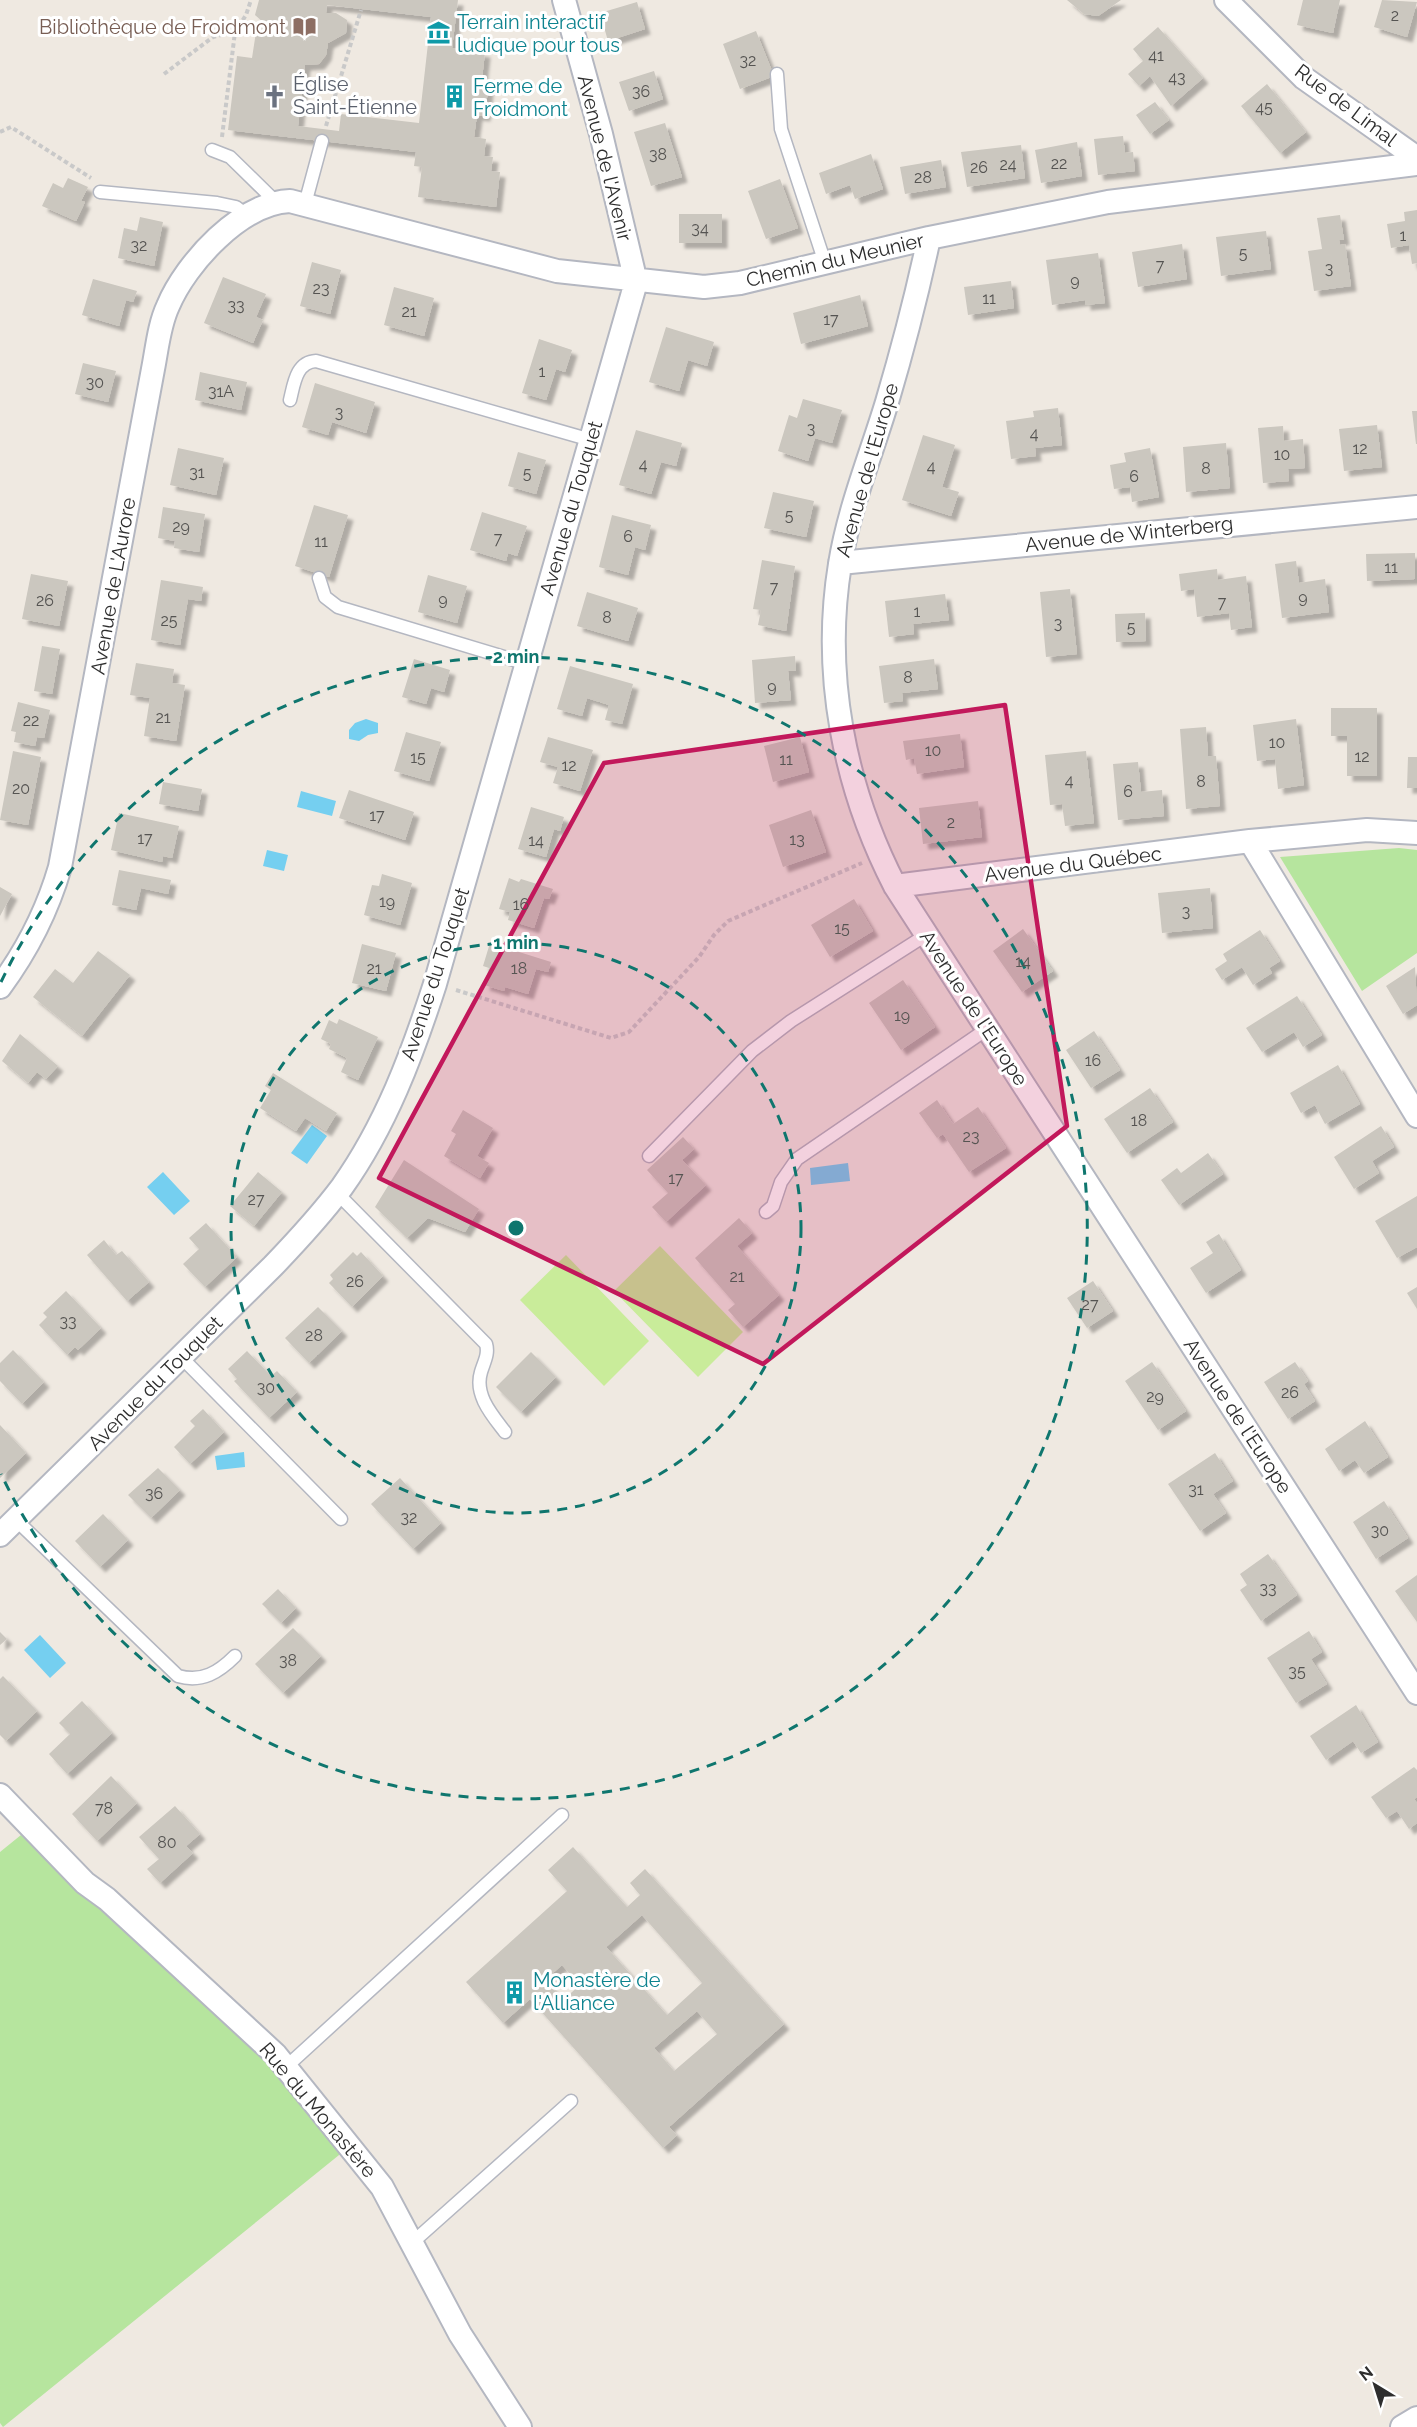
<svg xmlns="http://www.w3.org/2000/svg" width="1417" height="2427" font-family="Raleway,sans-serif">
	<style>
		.green { fill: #b6e59e }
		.pitch { fill: #c9ec9a }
		.water { fill: #75cff0 }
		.building { fill: #cbc7bf; fill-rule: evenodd; filter: url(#shadow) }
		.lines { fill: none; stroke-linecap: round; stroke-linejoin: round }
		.lane-casing { stroke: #b4b7c1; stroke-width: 15 }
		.street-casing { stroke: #b4b7c1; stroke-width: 26 }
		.path { stroke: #c9c9c9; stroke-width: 4; stroke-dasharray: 4.5 3; stroke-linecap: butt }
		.lane { stroke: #fff; stroke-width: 12 }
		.street { stroke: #fff; stroke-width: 22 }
		.marked { fill: #c2185b; fill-opacity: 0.2; stroke: #c2185b; stroke-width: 4.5; stroke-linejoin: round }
		.ring { fill: none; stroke: #0f766e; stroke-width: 3; stroke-dasharray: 10 8 }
		.labels { text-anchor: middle; stroke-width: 6; stroke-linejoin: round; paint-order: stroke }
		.number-label { font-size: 16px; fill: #555452 }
		.culture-label { font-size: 20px; fill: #0d838f; stroke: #fff; text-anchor: start }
		.education-label { font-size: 20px; fill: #785e54; stroke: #fff; text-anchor: end }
		.worship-label { font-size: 20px; fill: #5b616d; stroke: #fff; text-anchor: start }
		.street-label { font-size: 20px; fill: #2e2e2e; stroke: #fff }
		.centre { fill: #0f766e; stroke: #fff; stroke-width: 3 }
		.ring-label { font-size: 18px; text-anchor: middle; font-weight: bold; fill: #0f766e; stroke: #fff; stroke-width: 6; stroke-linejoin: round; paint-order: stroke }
	</style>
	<defs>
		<filter id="shadow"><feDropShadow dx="5.5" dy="5.5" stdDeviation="1.5" flood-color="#0004"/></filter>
	</defs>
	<rect width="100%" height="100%" fill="#efe9e1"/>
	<path class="green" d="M1399,848L1417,850V953L1362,991L1280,857Z
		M21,1835L277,2068L344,2151L3,2427L0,2423V1852Z"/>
	<path class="pitch" d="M660,1246L743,1332L698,1377L614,1291Z
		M566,1255L649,1341L604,1386L520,1300Z"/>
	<path class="water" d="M366,719L378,723V733L368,735L359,741L349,739V730L355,723Z
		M301,791L336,801L332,816L297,807Z
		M267,850L288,855L284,871L263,866Z
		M312,1125L327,1136L307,1164L291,1153Z
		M848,1163L850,1181L811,1185L810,1168Z
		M163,1172L190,1201L174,1215L147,1187Z
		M244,1452L245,1467L217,1470L215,1456Z
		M40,1635L66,1663L50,1678L24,1650Z"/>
	<path class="building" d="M259,0H458L452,48L485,52L482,79L489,80L485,116L477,115L474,137L486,139L484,156L493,157L491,171L500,172L496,207L418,197L422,167L414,166L416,152L228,130L237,56L252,58L256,32L261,33L263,22L255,15ZM327,5L431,17L419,123L341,114L339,131L298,126L305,65L319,64L326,55L328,43L346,33L347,20L336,13H326Z
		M1067,0H1121L1098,16L1084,14Z
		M1303,0H1340L1333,33L1297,25Z
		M1382,0L1417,2L1407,37L1374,27Z
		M637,2L645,29L608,41L600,13Z
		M1158,27L1203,78L1171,106L1150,76L1139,86L1128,74L1143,61L1133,49Z
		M756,31L774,76L740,89L723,44Z
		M654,71L663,99L629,111L619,82Z
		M1267,84L1306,132L1280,153L1241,106Z
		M1155,102L1169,120L1150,134L1136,115Z
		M665,123L682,177L651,186L634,132Z
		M1123,136L1125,153L1133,152L1135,171L1098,175L1094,139Z
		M1077,142L1082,176L1041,183L1035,150Z
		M1021,145L1025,178L967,187L961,152Z
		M871,154L883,189L855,199L850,185L826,194L819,173Z
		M941,160L946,187L905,194L900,167Z
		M68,178L88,187L81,201L85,202L76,221L42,206L53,183L63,188Z
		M780,179L798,228L766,239L748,191Z
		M1417,210V263L1412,264L1409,245L1391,248L1387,224L1405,221L1404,212Z
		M679,214H722V243H679Z
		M1340,215L1344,240H1339L1340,245L1345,244L1351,286L1314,291L1308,251L1322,249L1317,218Z
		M140,217L163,222L154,266L118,258L124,228L137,231Z
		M1266,231L1271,269L1221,276L1216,237Z
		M1182,244L1187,279L1138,287L1132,252Z
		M1098,253L1105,303L1085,305V300L1052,305L1046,260Z
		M312,262L341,270L330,314L300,306Z
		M223,277L266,294L256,317L263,320L253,343L204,323Z
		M93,279L137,291L133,302L126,300L119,326L82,315Z
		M1011,281L1014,308L968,315L964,287Z
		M394,287L434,298L424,336L384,325Z
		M860,295L868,326L801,344L793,313Z
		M666,327L714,342L707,366L688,360L679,391L649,382Z
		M539,339L572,350L565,372L556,369L546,400L522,393Z
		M83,363L116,371L108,402L75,394Z
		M200,372L247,382L241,410L195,400Z
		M315,383L375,402L366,433L332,422L328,435L302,427Z
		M803,399L842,410L832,443L815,438L808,461L778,451L789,415L797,418Z
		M1058,408L1062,445L1035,448L1036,456L1011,459L1006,421L1034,417L1033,411Z
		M1412,411H1417V444H1416Z
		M1377,425L1382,467L1344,471L1339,429Z
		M1283,426L1284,441L1303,439L1305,468L1288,469L1289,481L1263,483L1258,428Z
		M636,430L682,443L676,466L661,462L651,494L619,485Z
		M923,435L955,445L942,487L959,492L951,516L902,500Z
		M1226,443L1230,488L1186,492L1183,447Z
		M178,448L224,458L216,495L170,485Z
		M1150,448L1159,497L1132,502L1130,487L1114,489L1110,465L1126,462L1124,453Z
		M518,452L546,460L536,494L508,486Z
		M773,492L814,501L806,537L764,528Z
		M314,505L348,515L329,577L295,566Z
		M163,507L205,514L199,552L174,548L175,541L158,538Z
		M482,512L527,526L517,556L508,553L506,561L470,550Z
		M612,515L651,525L645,550L635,547L628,575L599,567Z
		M1415,553V579L1367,581L1366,554Z
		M762,560L795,566L786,631L758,625L761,610L753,609Z
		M1296,561L1299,583L1325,579L1329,612L1282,618L1275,564Z
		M1217,569L1218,580L1246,576L1252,627L1231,630L1229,613L1197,617L1194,589L1181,591L1179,574Z
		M31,574L68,581L59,626L22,619Z
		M428,575L467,586L457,623L418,612Z
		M161,580L203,587L201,601L188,599L180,645L151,640Z
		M1070,589L1077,654L1046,657L1040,592Z
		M587,592L638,608L628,641L577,626Z
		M945,594L949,620L913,624L914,634L889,637L885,601Z
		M1145,613L1146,641L1116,642L1115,614Z
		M42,646L60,649L52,694L34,691Z
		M795,656L796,671H788L791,700L755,703L752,660Z
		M414,659L450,670L444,692L431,688L426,704L402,697Z
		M934,659L938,689L902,693L903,701L884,703L879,666Z
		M136,663L174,669L172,683L185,685L176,741L144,736L150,698L130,695Z
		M570,666L633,684L622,724L605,720L609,705L587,698L582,716L557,709Z
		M18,702L50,710L44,738L37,737L35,746L14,742L16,732L11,731Z
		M1331,708H1377V776H1347V736H1331Z
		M1296,719L1304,785L1278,789L1275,759L1257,761L1253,725Z
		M1206,727L1208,756H1216L1220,806L1186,809L1180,729Z
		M406,732L441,742L429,781L394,771Z
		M960,734L964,767L917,774L914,758L906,760L903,741Z
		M548,737L593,750L580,791L553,783L558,767L540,762Z
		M800,737L809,772L773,782L764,746Z
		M13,751L41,757L28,825L0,820Z
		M1086,751L1094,823L1065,826L1062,804L1050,805L1045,755Z
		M1408,757H1417V788H1407Z
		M1138,762L1141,792L1162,790L1164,816L1118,820L1113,764Z
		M163,782L202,789L198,811L159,804Z
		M349,790L414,812L405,840L339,818Z
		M978,801L982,837L923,844L919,808Z
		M531,807L564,817L560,831L554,829L546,857L518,849Z
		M811,810L826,852L783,867L769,825Z
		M119,813L179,826L172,858L163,856L162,862L111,850Z
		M119,870L171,880L168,894L141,888L136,910L112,905Z
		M382,874L412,883L400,925L364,915L372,885L379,886Z
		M509,878L519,882L521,879L553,889L549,899L544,898L534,928L508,920L510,912L499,909Z
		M0,887L12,894L0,916Z
		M1210,888L1213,928L1162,933L1158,893Z
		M854,899L873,931L830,957L811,925Z
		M1023,929L1053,971L1022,992L993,951Z
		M1260,930L1280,961L1269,968L1272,973L1253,985L1242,967L1222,980L1215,969L1227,961L1223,954Z
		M490,943L551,962L548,972L536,969L528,994L505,987L504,991L484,985L489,968L483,966Z
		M362,944L396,953L386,991L352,983Z
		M98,951L130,975L82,1036L33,997L55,969L73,983Z
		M1415,967L1417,1005L1403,1014L1386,986Z
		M903,980L935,1027L901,1050L869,1003Z
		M1297,996L1322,1035L1303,1047L1294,1032L1262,1052L1246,1028Z
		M339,1019L378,1037L358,1080L341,1072L347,1058L329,1049L331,1044L321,1039L329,1020L337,1024Z
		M1094,1031L1120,1070L1091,1088L1066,1050Z
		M20,1034L58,1066L46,1079L37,1072L28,1083L2,1061Z
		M1338,1065L1360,1104L1325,1124L1315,1105L1301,1113L1290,1093Z
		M273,1073L337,1113L326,1131L305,1118L296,1131L260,1108L271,1090L265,1086Z
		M1150,1088L1173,1122L1127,1153L1104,1119Z
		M937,1100L953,1124L978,1107L1006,1148L969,1172L943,1134L937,1138L919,1113Z
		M463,1110L493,1128L477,1156L489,1163L480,1178L444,1156L456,1134L451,1131Z
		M1381,1126L1394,1147L1372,1161L1379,1173L1354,1189L1334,1157Z
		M683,1137L694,1149L682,1160L706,1185L666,1222L652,1207L668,1193L647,1170Z
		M1208,1153L1223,1174L1179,1205L1161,1180L1177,1168L1181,1173Z
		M404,1160L479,1209L465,1232L428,1218L407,1238L375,1207Z
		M258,1172L282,1192L254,1226L230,1206Z
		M1417,1196V1247L1397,1258L1375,1221Z
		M739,1218L752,1233L737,1246L779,1295L743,1327L728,1310L735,1304L695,1258Z
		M206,1223L237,1257L205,1287L183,1264L199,1249L189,1238Z
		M1219,1234L1241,1270L1206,1293L1190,1268L1213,1253L1206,1242Z
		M104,1240L116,1255L122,1251L149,1282L127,1301L87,1255Z
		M353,1252L357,1256L361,1252L383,1276L352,1307L329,1283L333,1279L330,1275Z
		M1093,1281L1113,1311L1087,1328L1067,1298Z
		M1417,1287V1309L1407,1293Z
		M66,1291L101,1328L78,1350L75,1347L67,1355L39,1325L47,1317L43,1313Z
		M318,1307L342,1331L309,1363L285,1338Z
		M13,1350L44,1382L22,1404L0,1381V1363Z
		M247,1351L271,1376L277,1371L297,1392L269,1418L234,1381L237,1379L228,1369Z
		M531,1352L556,1377L521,1412L496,1387Z
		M1152,1362L1186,1411L1158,1430L1125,1381Z
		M1295,1362L1308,1381L1304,1384L1315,1401L1288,1419L1264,1382Z
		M203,1409L224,1432L190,1464L174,1447L195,1426L190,1421Z
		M1365,1421L1388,1457L1364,1473L1355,1460L1339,1471L1325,1449Z
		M0,1425L26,1453L0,1478Z
		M1215,1453L1233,1481L1213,1494L1226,1513L1200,1531L1168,1484Z
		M158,1468L180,1490L151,1518L128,1495Z
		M400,1478L441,1523L413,1549L371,1504Z
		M1384,1501L1408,1538L1376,1559L1353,1522Z
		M103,1514L128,1540L100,1567L75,1541Z
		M1268,1554L1297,1595L1261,1621L1240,1590L1247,1585L1240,1574Z
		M1417,1575V1622L1395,1591Z
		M278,1589L296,1608L281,1623L262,1604Z
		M293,1628L321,1656L283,1693L255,1664Z
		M1309,1631L1322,1652L1311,1659L1327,1684L1296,1703L1267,1658Z
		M0,1632L7,1639L0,1645Z
		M3,1676L37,1711L6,1741L0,1735V1679Z
		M82,1701L112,1733L67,1774L49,1754L70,1734L59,1723Z
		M1356,1705L1378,1742L1361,1753L1353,1741L1326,1760L1310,1736Z
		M1414,1767L1417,1770V1797L1414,1799L1417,1803V1823L1409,1829L1397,1811L1386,1818L1371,1797Z
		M111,1776L137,1803L97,1841L72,1814Z
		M175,1806L200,1834L186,1846L193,1853L160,1883L147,1869L159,1859L139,1837Z
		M573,1847L627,1907L640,1895L630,1883L645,1869L784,2024L669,2127L677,2135L663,2148L530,1999L503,2023L466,1982L567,1891L548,1870ZM642,1915L702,1983L667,2015L606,1947ZM562,1965L580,1985L563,2000L545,1980ZM697,2011L717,2034L674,2071L654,2048Z"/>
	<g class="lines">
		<defs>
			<path id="lane" d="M777,74L781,129L825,263
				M212,150L230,157L276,202
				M100,192L217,203L236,207L248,216
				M305,204L322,141
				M290,400C294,384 296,362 316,361L591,440
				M319,578L325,597L338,607L527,664
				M649,1156L752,1051L791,1021L926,935
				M337,1193L486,1344C489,1354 484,1362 481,1372C474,1395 492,1415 505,1432
				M766,1212L773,1206L781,1182L797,1159L987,1029
				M181,1357L341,1519
				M16,1520L178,1676C202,1683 219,1672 235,1656
				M286,2067L562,1815
				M413,2242L571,2101"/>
			<path id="street" d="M1226,0L1304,78L1417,158
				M929,238C917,294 903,348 887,402C871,455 849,508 840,564C822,674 844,787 895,886L1417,1693
				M840,563L1417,507
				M1250,841L1417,1116
				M895,886L1250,841L1367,830L1417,833
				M0,987C28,949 47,912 60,867L153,369C157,349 159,325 168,306C186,263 241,203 290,201L557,271L704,287L740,283L929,238L1108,202L1417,164
				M0,1535L273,1266C297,1241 321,1215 342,1187C386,1125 412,1055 435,984L636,282L601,134L564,0
				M0,1795L85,1883L107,1899L275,2054L382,2187L460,2334L520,2427
				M1402,2427L1417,2418"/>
		</defs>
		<use href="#lane" class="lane-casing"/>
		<use href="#street" class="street-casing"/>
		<path class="path" d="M164,74L213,37L235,32
			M326,126L361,10
			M0,132L11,127L91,178
			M222,137L235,32L246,15L251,0
			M456,990L611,1038L629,1032L699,957L714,935L728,921L862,863"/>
		<use href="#lane" class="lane"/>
		<use href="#street" class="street"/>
	</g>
	<path class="marked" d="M1005,705L1067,1126L763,1364L379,1178L604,763Z"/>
	<g class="ring">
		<circle cx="516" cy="1228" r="285"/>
		<path d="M1 982A571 571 0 1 1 1 1474"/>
	</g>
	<defs>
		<symbol id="library-bare" viewBox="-9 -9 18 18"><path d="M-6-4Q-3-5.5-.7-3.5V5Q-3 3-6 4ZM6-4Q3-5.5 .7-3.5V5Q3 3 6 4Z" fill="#8d6e63" stroke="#fff" stroke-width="2.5" paint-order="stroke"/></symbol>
		<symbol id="museum-bare" viewBox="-9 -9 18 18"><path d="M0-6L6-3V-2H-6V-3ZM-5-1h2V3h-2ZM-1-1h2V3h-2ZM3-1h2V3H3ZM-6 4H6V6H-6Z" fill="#0f9aa8" stroke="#fff" stroke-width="2.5" paint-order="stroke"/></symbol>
		<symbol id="church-bare" viewBox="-9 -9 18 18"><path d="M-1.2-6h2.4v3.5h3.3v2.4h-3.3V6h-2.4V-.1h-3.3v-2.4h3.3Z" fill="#6b7280" stroke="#fff" stroke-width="2.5" paint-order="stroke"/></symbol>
		<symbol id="building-bare" viewBox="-9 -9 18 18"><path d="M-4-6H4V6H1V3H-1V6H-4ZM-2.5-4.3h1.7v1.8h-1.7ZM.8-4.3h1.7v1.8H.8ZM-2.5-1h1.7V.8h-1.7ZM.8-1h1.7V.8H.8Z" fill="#0f9aa8" stroke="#fff" stroke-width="2.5" paint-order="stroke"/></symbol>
	</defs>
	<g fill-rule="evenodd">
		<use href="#library-bare" x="288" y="10" width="33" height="33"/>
		<use href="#museum-bare" x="422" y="16" width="33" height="33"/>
		<use href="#church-bare" x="258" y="80" width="33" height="33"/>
		<use href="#building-bare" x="438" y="80" width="33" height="33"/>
		<use href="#building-bare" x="498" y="1976" width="33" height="33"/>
	</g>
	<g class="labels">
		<g class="number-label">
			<text x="1395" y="21">2</text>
			<text x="1156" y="61">41</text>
			<text x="748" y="66">32</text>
			<text x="1177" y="83">43</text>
			<text x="641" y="97">36</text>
			<text x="1264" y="113">45</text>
			<text x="658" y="160">38</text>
			<text x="1059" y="169">22</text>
			<text x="1008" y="170">24</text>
			<text x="979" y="173">26</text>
			<text x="923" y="183">28</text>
			<text x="700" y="234">34</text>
			<text x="1403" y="241">1</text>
			<text x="139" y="251">32</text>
			<text x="1243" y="259">5</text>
			<text x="1160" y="271">7</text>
			<text x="1329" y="274">3</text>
			<text x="1075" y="286">9</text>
			<text x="321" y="294">23</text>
			<text x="989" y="304">11</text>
			<text x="236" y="311">33</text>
			<text x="409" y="317">21</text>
			<text x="831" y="325">17</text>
			<text x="542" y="377">1</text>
			<text x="95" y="388">30</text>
			<text x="221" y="397">31A</text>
			<text x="339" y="418">3</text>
			<text x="811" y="434">3</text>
			<text x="1034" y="439">4</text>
			<text x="1360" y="454">12</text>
			<text x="1282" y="460">10</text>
			<text x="643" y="470">4</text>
			<text x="931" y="472">4</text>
			<text x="1206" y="474">8</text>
			<text x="197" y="478">31</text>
			<text x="527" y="479">5</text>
			<text x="1134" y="482">6</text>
			<text x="789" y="521">5</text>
			<text x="181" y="532">29</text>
			<text x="628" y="542">6</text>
			<text x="498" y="544">7</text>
			<text x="321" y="547">11</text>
			<text x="1391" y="573">11</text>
			<text x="774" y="593">7</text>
			<text x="1303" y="603">9</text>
			<text x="443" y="605">9</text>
			<text x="45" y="606">26</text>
			<text x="1222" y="608">7</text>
			<text x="917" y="617">1</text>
			<text x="607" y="623">8</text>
			<text x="169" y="626">25</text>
			<text x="1058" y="629">3</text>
			<text x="1131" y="633">5</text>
			<text x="908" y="683">8</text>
			<text x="772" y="692">9</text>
			<text x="163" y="723">21</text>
			<text x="31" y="726">22</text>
			<text x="1277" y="748">10</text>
			<text x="933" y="756">10</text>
			<text x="1362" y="762">12</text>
			<text x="418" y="763">15</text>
			<text x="786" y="765">11</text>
			<text x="569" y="771">12</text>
			<text x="1069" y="786">4</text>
			<text x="1201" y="787">8</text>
			<text x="21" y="794">20</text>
			<text x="1128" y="797">6</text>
			<text x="377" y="821">17</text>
			<text x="951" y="828">2</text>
			<text x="145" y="844">17</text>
			<text x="797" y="845">13</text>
			<text x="536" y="846">14</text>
			<text x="387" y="907">19</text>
			<text x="521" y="910">16</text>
			<text x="1186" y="917">3</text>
			<text x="842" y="934">15</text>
			<text x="1023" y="967">14</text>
			<text x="374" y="974">21</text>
			<text x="519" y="974">18</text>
			<text x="902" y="1021">19</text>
			<text x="1093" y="1066">16</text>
			<text x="1139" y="1126">18</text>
			<text x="971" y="1142">23</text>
			<text x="676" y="1184">17</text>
			<text x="256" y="1205">27</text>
			<text x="737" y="1282">21</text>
			<text x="355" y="1287">26</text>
			<text x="1090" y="1310">27</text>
			<text x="68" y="1327">33</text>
			<text x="314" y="1341">28</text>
			<text x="266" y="1393">30</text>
			<text x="1290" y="1398">26</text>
			<text x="1155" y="1402">29</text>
			<text x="1196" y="1495">31</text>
			<text x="154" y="1499">36</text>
			<text x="409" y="1523">32</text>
			<text x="1380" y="1536">30</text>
			<text x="1268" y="1594">33</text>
			<text x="288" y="1666">38</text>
			<text x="1297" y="1677">35</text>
			<text x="104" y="1814">78</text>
			<text x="167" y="1848">80</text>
		</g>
		<g class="culture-label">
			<text x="457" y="29">Terrain interactif<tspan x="457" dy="23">ludique pour tous</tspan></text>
			<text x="473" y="93">Ferme de<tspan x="473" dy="23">Froidmont</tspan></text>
			<text x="533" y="1987">Monastère de<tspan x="533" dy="23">l'Alliance</tspan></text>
		</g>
		<g class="education-label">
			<text x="286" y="34">Bibliothèque de Froidmont</text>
		</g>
		<g class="worship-label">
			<text x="293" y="91">Église<tspan x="293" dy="23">Saint-Étienne</tspan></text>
		</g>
		<g class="street-label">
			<text transform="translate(1346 105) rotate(37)" y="7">Rue de Limal</text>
			<text transform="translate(605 158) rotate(76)" y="7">Avenue de l'Avenir</text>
			<text transform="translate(835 260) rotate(-13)" y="7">Chemin du Meunier</text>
			<text transform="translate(867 470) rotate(-74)" y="7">Avenue de l'Europe</text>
			<text transform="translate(571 508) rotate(-74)" y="7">Avenue du Touquet</text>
			<text transform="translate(1129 534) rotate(-6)" y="7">Avenue de Winterberg</text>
			<text transform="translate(113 586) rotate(-80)" y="7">Avenue de L'Aurore</text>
			<text transform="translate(1073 864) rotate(-7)" y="7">Avenue du Québec</text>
			<text transform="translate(435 974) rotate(-72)" y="7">Avenue du Touquet</text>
			<text transform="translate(974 1008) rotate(57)" y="7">Avenue de l'Europe</text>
			<text transform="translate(155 1383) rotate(-45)" y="7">Avenue du Touquet</text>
			<text transform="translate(1238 1416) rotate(57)" y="7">Avenue de l'Europe</text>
			<text transform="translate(318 2110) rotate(50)" y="7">Rue du Monastère</text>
		</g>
	</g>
	<circle cx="516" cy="1228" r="9" class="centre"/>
	<g class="ring-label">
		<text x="516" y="663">2 min</text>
		<text x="516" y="949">1 min</text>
	</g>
	<g transform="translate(1375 2385) rotate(322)" stroke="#ffffff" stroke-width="4.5" paint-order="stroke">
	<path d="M0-4.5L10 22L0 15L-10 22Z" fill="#2e2e2e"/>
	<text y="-9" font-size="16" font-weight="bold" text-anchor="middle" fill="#2e2e2e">N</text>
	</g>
</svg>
